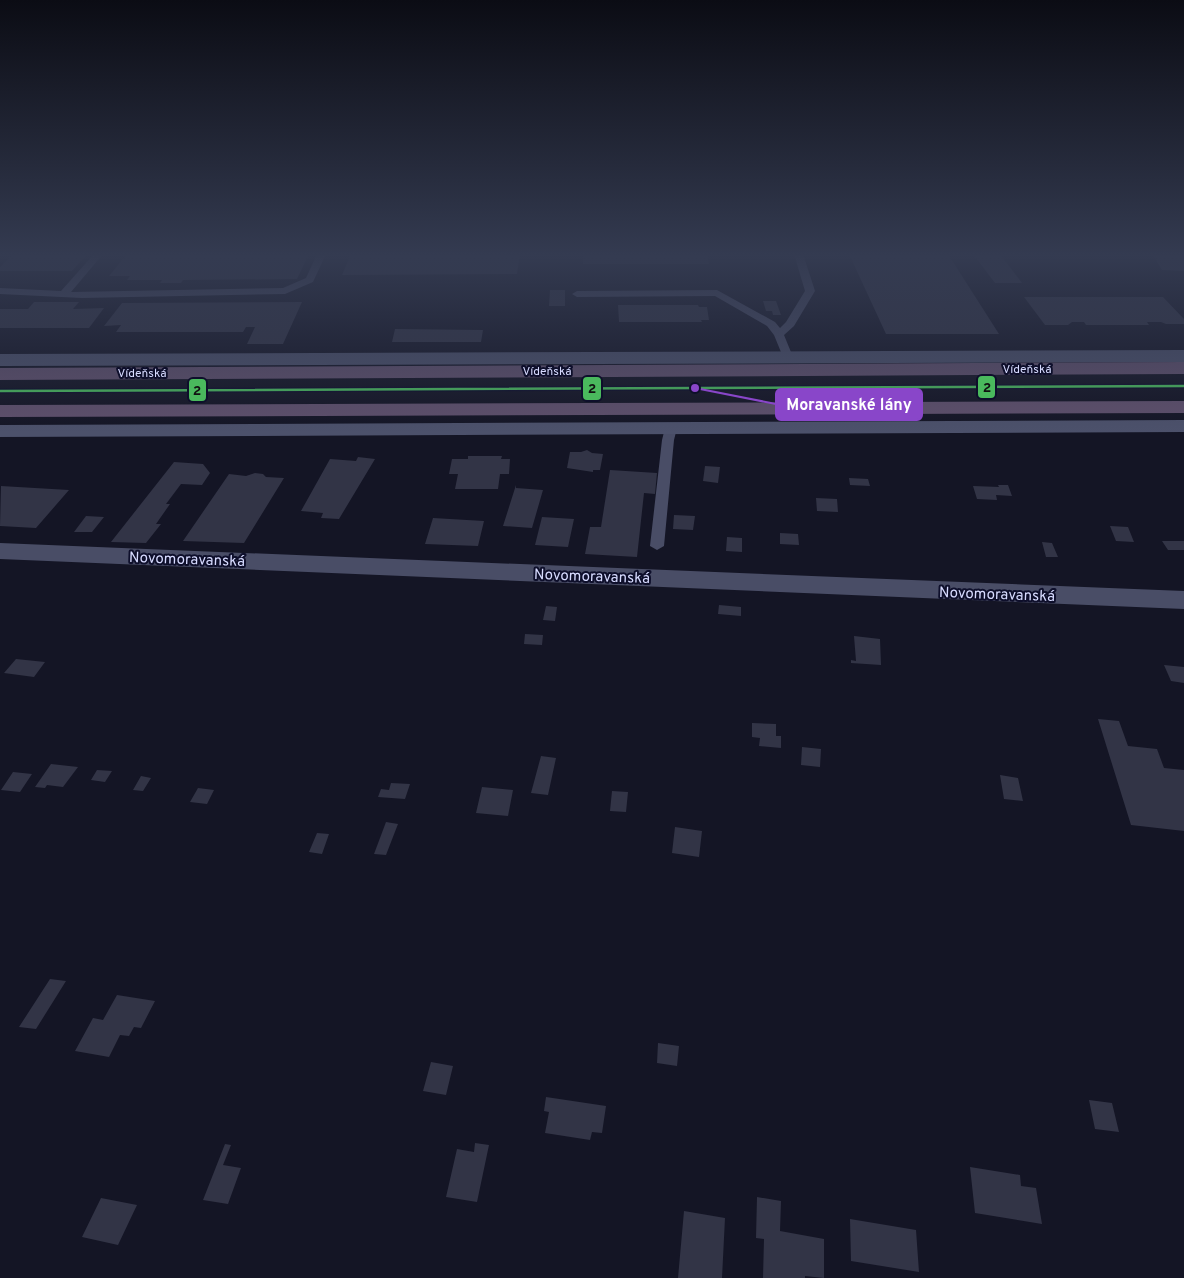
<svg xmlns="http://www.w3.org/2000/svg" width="1184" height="1278" font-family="Overpass,sans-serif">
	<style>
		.building { fill: #323446 }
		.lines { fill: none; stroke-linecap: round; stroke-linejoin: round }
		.lane { fill: #494d66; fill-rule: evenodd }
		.street { fill: #494d66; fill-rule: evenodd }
		.secondary { fill: #4c516b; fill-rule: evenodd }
		.highway { fill: #5f506c; fill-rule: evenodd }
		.tram-1-casing { stroke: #0e0f2b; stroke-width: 5 }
		.tram-1 { stroke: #4ab95d; stroke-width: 2.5 }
		.labels { text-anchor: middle; stroke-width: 4; stroke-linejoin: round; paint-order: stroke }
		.far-street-label { font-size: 12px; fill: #d7dbff; stroke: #0e0f2b }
		.street-label { font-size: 15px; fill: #d7dbff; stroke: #0e0f2b }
		.leader { fill: none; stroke: #8946c9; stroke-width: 2 }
		.callout-dot { fill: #8946c9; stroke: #0e0f2b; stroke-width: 2 }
		.callout { fill: #8946c9; stroke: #8946c9; stroke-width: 2 }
		.callout-label { font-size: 16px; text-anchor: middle; font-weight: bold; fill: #fff }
		.line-badge { stroke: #0e0f2b; stroke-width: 2 }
		.pale-badge-label { font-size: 14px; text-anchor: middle; font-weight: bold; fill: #111 }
	</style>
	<rect width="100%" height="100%" fill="#141525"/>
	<path class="building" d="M13,254H87L72,271H0V267Z
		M127,254H309L297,279L183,280L181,283H160L162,280H127L130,276H109Z
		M351,254H520L517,274L342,275Z
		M583,254H707L709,264H583Z
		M849,254H948L999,334H886Z
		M973,254H1000L1022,283H995Z
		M1152,254H1184V271L1162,270Z
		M550,290H565V306H549Z
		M1024,297H1163L1184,319V324H1166L1161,322H1147L1149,325H1086L1084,322H1072L1068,325H1045Z
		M763,301H776L781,315H773L772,311H766Z
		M34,302H79L73,309L104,308L89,328H0V309H28Z
		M302,302L283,344H247L255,327H246L243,332H116L121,325L104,326L122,303Z
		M618,305H698L699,307H707L709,320H701L702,322H619Z
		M395,329L483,330L481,342H392Z
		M587,450L592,453L603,454L600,470H593V472L567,468L570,452H581Z
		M468,456H502L501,459H510L509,474H500L498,489H455L458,474H449L452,459H468Z
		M358,457L375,459L339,519L321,518L323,513L301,511L330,459L356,461Z
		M174,462L203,464L210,473L202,485L181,484L166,504H170L156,524H161L146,543L111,542Z
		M705,466L720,467L718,483L703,481Z
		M610,470L657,473L655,494L644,493L637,557L585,554L590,527H601Z
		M255,473L263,474L266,477L284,478L244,543L183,541L229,474L246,476Z
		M849,478L868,479L870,486L850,485Z
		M516,485V488L543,490L532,528L503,526Z
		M998,485H1008L1012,496L996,495L997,500L977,499L973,486L999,487Z
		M1,486L69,490L36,528L0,526Z
		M816,498L837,499L838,512L817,511Z
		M674,515L695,516L693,530L673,529Z
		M86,516L104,517L92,532H74Z
		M542,517L574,519L568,547L535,545Z
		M433,518L484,521L478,546L425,544Z
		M1110,526L1128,527L1134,542L1116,541Z
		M780,533L798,534L799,545L780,544Z
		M727,537L742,538V552L726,551Z
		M1162,541H1184V550H1168Z
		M1042,542L1052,543L1058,557H1046Z
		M719,605L741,607V616L718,614Z
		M546,606L557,607L555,621L543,620Z
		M525,634L543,635L542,645L524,644Z
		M854,636L880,639L881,665L851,663V660L856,661Z
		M16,659L45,662L34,677L4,673Z
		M1164,665L1184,667V683L1171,681Z
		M1098,719L1119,721L1128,746L1157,749L1164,768L1184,770V831L1131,825Z
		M752,723L776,724V736H781V748L759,746L760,738L752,737Z
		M802,747L821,749L820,767L801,765Z
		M541,756L556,758L548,795L531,793Z
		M51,764L78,767L63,787L47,785L45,788L35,787Z
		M97,770L112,771L105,782L91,780Z
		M13,772L32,774L20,792L1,790Z
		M1000,775L1018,778L1023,801L1004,799Z
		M141,776L151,778L143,791L133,790Z
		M391,783L410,784L405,799L378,797L381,789L389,790Z
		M482,787L513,790L508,816L476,813Z
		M198,788L214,790L207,804L190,802Z
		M612,791L628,792L626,812L610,811Z
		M386,822L398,824L386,855L374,854Z
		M675,827L702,831L699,857L672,853Z
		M317,833L329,834L322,854L309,852Z
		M50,979L66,981L36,1029L19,1027Z
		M117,995L155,1001L141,1028L134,1027L129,1036L120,1035L109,1057L75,1051L93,1018L103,1020Z
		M658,1043L679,1046L677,1066L657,1063Z
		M431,1062L453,1066L446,1095L423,1091Z
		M546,1097L606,1106L602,1133L592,1132L590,1140L545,1133L549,1112L544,1111Z
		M1089,1100L1112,1103L1119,1132L1095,1129Z
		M475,1143L489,1145L477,1202L446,1197L457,1149L474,1152Z
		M225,1144L231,1145L223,1165L241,1168L228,1204L203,1200Z
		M970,1167L1020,1175L1021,1186L1036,1188L1042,1224L975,1213Z
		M757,1197L781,1201L780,1231L824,1239V1278L805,1276V1278H763L764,1239L756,1238Z
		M101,1198L137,1205L118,1245L82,1237Z
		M684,1211L725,1218L722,1278H678Z
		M850,1219L916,1230L919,1272L851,1261Z"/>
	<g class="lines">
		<path class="lane" d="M94,254H103L71,292L283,288L306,278L317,254H326L313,282L285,294L82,298L0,294V288L61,291Z
			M794,254H803L815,291L794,326L784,335L793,357L788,360L783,357L774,335L767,326L715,296L577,297L572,294L577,291L717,290L775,322L780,328L786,322L805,291Z
			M671,425L677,428L674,440L664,546L657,550L650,546L662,440L665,428Z"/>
		<path class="street" d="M0,543L1184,591V609L0,559Z"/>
		<path class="secondary" d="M1184,350V362L0,366V354Z
			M1184,420V432L0,437V425Z"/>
		<path class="highway" d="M1184,362V374L0,380V368Z
			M1184,401V413L0,417V405Z"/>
		<defs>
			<path id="tram-1" d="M0,391L1184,386"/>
		</defs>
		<use href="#tram-1" class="tram-1-casing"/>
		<use href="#tram-1" class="tram-1"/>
	</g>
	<linearGradient id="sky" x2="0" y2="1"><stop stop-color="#0b0c14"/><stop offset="0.59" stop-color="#343b51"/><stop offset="1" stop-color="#343b51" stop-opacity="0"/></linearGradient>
	<rect width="1184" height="433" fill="url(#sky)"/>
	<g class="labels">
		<g class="far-street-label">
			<text x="1027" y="373">Vídeňská</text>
			<text x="547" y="375">Vídeňská</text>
			<text x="142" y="377">Vídeňská</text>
		</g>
		<g class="street-label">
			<text transform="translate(187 559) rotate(2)" y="5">Novomoravanská</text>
			<text transform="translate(592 576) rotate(2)" y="5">Novomoravanská</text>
			<text transform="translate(997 594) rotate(2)" y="5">Novomoravanská</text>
		</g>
	</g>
	<path class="leader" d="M695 388L776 404"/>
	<circle class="callout-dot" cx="695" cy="388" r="5"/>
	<rect class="callout" x="776" y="389" width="146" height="31" rx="5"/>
	<g class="callout-label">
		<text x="849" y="410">Moravanské lány</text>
	</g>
	<g class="line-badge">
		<rect x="977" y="375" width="19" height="24" rx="5" fill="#4ab95d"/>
		<rect x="582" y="376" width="20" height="25" rx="5" fill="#4ab95d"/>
		<rect x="188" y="378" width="19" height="24" rx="5" fill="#4ab95d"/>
	</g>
	<g class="pale-badge-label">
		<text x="987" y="392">2</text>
		<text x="592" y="393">2</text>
		<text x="197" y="395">2</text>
	</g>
</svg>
